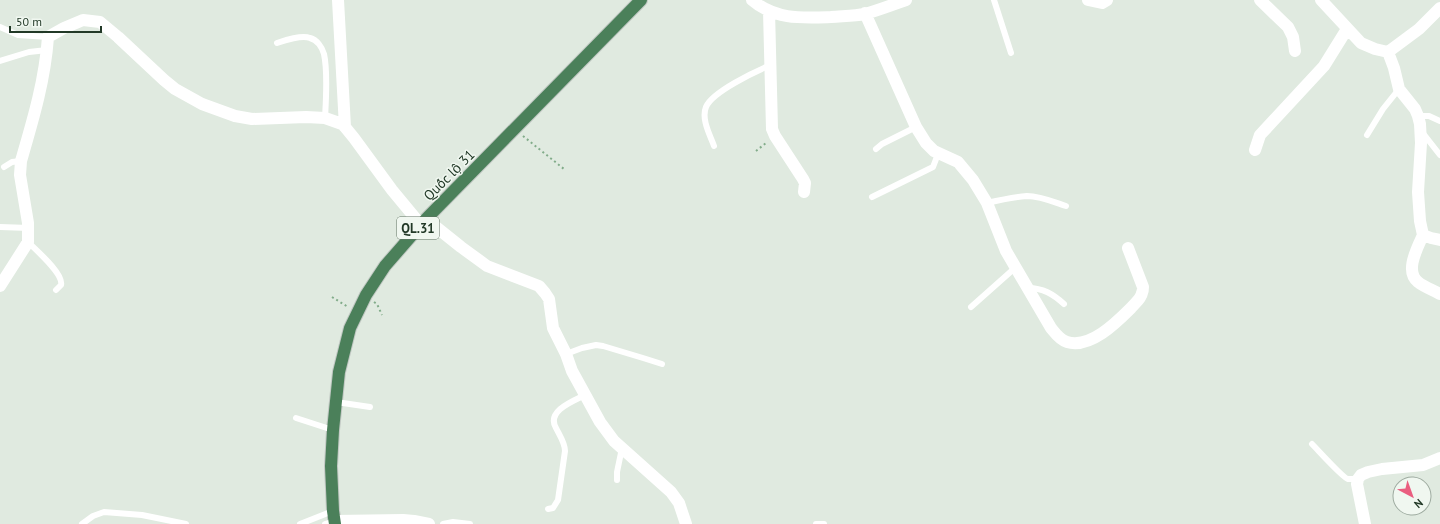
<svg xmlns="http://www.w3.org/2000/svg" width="1440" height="524" font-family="'PT Sans',sans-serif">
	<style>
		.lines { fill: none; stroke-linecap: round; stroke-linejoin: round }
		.trunk-casing { stroke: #c1c8c3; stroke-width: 14 }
		.path { stroke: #82ac8a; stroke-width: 2; stroke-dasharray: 2 3; stroke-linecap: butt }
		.service { stroke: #fff; stroke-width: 6 }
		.minor { stroke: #fff; stroke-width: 12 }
		.trunk { stroke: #4b805a; stroke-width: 12 }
		.labels { text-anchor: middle; stroke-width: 3; stroke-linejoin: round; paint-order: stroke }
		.shield { fill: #f0f7f0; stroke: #607263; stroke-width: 1 }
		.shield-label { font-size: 13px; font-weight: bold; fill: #223927 }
		.street-label { font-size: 14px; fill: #223927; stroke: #f0f7f0 }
	</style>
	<rect width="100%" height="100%" fill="#e0eae0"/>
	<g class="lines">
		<defs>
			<path id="trunk" d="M335,524L333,511L331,466L333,430L339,372L350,328L366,295L385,266L426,219L641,0"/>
		</defs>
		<use href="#trunk" class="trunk-casing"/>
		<path class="path" d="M523,136L564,169
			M756,151L766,143
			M332,297L348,307
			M374,302L377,304L382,315"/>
		<path class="service" d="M994,0L1011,53
			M0,27L18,35L48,37
			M277,43C285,40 302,35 310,38C317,40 322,47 324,54C328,72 326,99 325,118
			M0,61L29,52L47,50
			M1418,116H1429L1440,121
			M1422,132L1440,155
			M1367,135L1383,109L1399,89
			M714,146C710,135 701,119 706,107C712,92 756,71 771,65
			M876,149L882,144L916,127
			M4,167L12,162L21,161
			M872,197L933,167L938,154
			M987,203C1000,200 1014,197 1027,196C1040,196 1054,202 1066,206
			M0,227L29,228
			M28,242C36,250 64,274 61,285L56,290
			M1028,288C1043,288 1053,294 1064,304
			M971,307L1016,267
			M566,354L582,348L596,345L603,346L643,358L662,364
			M336,402L370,407
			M296,418L333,430
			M1312,444C1318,450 1343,478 1348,479C1351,479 1355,479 1358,479
			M617,480V472L622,448
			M548,509L553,508L558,500L565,451C565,443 560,436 556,428C546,411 573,401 585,395
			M82,524L93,516L104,512L142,515L186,524
			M300,524L333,511
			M325,524L335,521
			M443,524L453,522L470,524
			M816,524H824"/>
		<path class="minor" d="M338,0L345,127
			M752,0C775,20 802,18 831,17C842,16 854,16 865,14C879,10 892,5 906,0
			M1088,0L1102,3L1107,0
			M1260,0L1288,27L1293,37L1295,51
			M1321,0L1361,43L1375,49L1388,52L1419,29L1440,8
			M769,11L772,129L775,136L803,179L805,183L804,192
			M865,13L916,127L926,143L934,151L958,162L973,180L987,203L1006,251L1051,328C1055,333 1060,340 1067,342C1090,349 1116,323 1131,308C1134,304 1141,299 1142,293C1143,291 1143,289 1143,287L1128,248
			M1388,52L1394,68L1399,89L1415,109L1418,116L1420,124L1421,143L1418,192L1420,221L1423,235L1431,238L1440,240
			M1255,150L1260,135L1324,66L1347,29
			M426,219L461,247L487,266L539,286L545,293L549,299L553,328L566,354L572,371L600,422L614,441L671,492L679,503L686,524
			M1423,235C1418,247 1404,271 1418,282C1424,287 1433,290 1440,294
			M0,286L28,242V223L20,175L21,161C33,120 45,80 48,37L64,28L83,20L100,22L118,37L164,80L175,89L202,104L235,116L252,119L306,117L325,118L342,124L345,127L354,138L392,190L421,225
			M335,521L403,520L414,521L429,524
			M1365,524L1357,484L1358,479L1361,475L1368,472L1382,469L1423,465L1440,458"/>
		<use href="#trunk" class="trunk"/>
	</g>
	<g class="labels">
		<rect class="shield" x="397" y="217" width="42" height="22" rx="3"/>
		<g class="shield-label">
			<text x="418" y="233">QL.31</text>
		</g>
		<g class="street-label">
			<text transform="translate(449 175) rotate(-45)" y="5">Quốc lộ 31</text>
		</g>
	</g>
	<g transform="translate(1412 496) rotate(139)"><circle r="19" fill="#f0f7f0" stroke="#9eaba0"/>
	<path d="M0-3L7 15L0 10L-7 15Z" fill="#ea5e80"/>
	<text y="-6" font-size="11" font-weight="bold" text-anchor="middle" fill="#223927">N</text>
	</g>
	<path d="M10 26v6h91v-6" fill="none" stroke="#223927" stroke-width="2"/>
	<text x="16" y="26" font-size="12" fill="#223927" stroke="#f0f7f0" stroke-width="3" paint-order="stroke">50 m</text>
</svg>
